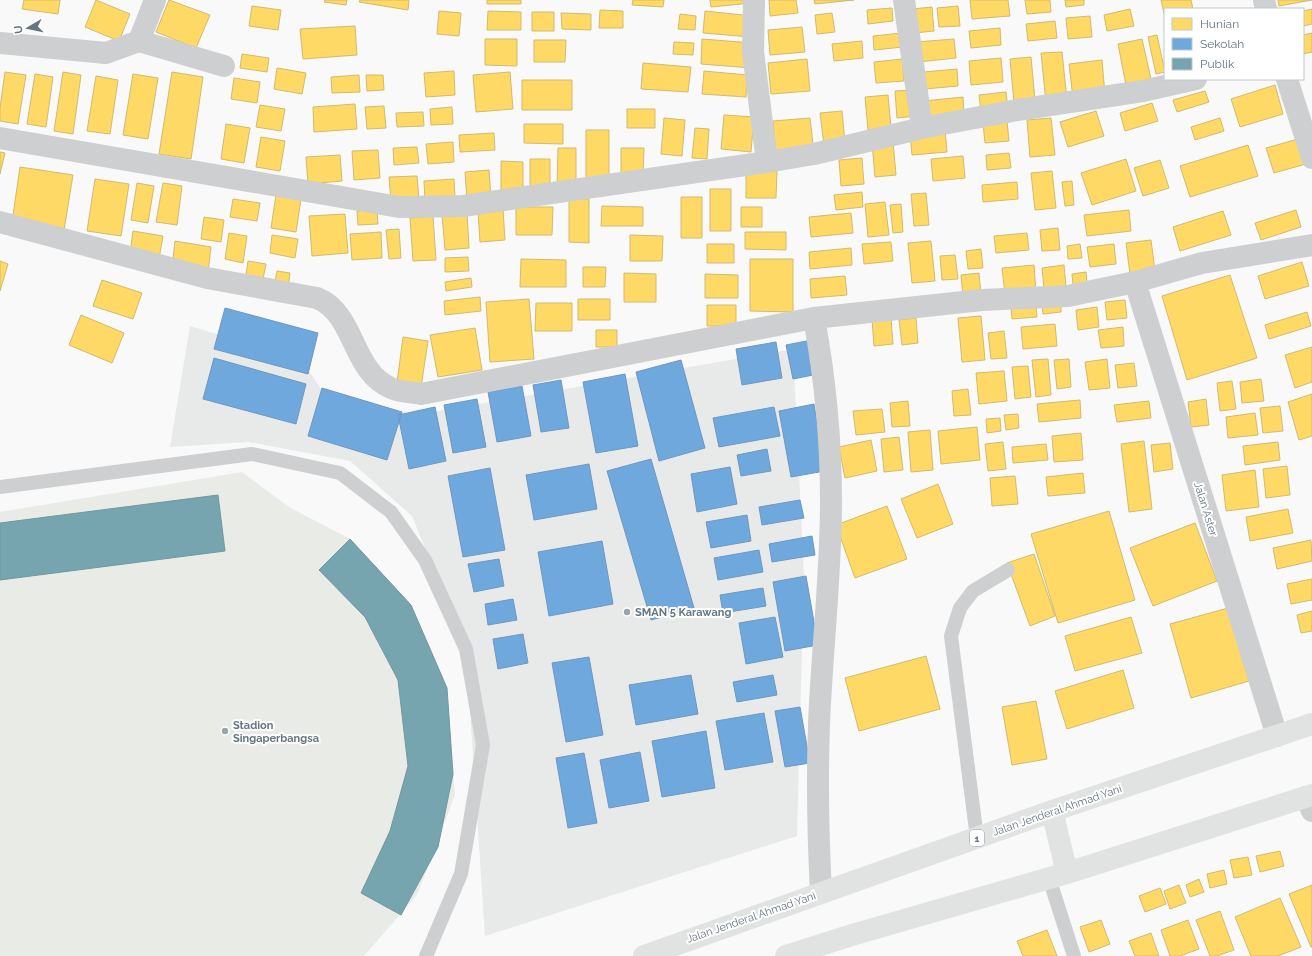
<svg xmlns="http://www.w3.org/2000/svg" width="1312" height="956" font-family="Raleway,sans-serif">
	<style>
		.built { fill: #e8e9e9 }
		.green { fill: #e8ebe6 }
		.homes { fill: #ffd966; stroke: #d1bb6f }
		.schools { fill: #6fa8dc; stroke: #6c99c1 }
		.public { fill: #76a5af; stroke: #7197a2 }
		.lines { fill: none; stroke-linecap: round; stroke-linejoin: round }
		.service { stroke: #cecfd0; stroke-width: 14 }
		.minor { stroke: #cecfd0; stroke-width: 22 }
		.primary { stroke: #e1e2e2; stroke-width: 22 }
		.poi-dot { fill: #99a4ac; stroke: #fff; stroke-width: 1.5 }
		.labels { text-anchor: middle; stroke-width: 4; stroke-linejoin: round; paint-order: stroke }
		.shield { fill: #fff; stroke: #939fa8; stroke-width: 1 }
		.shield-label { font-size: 10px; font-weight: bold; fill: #657683 }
		.street-label { font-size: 11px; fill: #657683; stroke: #fff }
		.poi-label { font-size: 11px; font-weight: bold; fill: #657683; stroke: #fff; text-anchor: start }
	</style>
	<rect width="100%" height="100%" fill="#f9f9f9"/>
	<path class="built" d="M190,326L302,360L335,411L376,422L793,349L804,574L797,836L485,936L466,650L412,516L350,461L248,442L170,447Z"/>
	<path class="green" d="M242,472L289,507L350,539L411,605L447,688L455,795L442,829L438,847L429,864L417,895L364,956H0V512Z"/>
	<path class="homes" d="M24,0H60L58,14L22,9Z
		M96,0L130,14L119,41L85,27Z
		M169,0L210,15L196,48L156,32Z
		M325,0H347L346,5L324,2Z
		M360,0H409L408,10L359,2Z
		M487,0H521V4H487Z
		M633,0H664L663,7L632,5Z
		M710,0H750L751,3L711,7Z
		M769,0H796L798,13L770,16Z
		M814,0H854L815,4Z
		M970,0H1008L1010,16L972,19Z
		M1025,0H1050L1051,12L1027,14Z
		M1065,0H1084V5L1066,7Z
		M1161,0H1191L1193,9H1165V18Z
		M1278,0H1312L1279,6Z
		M252,6L281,10L278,30L249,26Z
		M958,6L960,26L939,27L937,8Z
		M932,7L934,31L914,33L912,9Z
		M892,8L893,21L868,24L867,10Z
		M1130,9L1134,26L1107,31L1104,15Z
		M1312,9V24L1303,26V11Z
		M600,10L623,11V28H599Z
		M439,11L461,13L459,36L437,34Z
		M488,11L521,12V30H487Z
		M705,11L752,16L750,37L703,33Z
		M532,12H554V31H532Z
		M561,13L591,14V30L562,29Z
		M832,13L835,32L817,34L815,15Z
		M680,14L696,16L695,30L678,29Z
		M1090,16L1092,37L1068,39L1066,18Z
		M1055,21L1057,38L1028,41L1026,24Z
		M355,26L357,55L303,59L300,29Z
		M802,27L805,52L770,55L768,30Z
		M1000,28L1001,45L971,48L969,31Z
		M902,33L903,47L874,50L873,36Z
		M1312,33V52L1303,54V35Z
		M1157,35L1165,72L1156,74L1148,37Z
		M485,39H517V66L485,65Z
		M702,39L753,43L752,68L701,64Z
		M954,39L956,58L918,62L916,42Z
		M1142,39L1151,79L1126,85L1118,44Z
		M534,40H566L565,62H534Z
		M862,41L863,58L834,61L832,44Z
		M674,42L694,43L693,55L673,54Z
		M1062,52L1067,100L1046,102L1041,53Z
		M242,54L269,58L267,72L240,68Z
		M1031,57L1035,100L1014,102L1010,59Z
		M1001,58L1003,82L971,85L969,61Z
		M807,59L810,91L771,94L768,63Z
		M902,59L904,81L876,83L874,62Z
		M1102,60L1105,95L1073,98L1069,64Z
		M643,63L691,67L688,92L641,89Z
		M277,68L306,73L302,94L274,89Z
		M957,69L958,86L925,89L924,72Z
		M454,71L455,95L426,97L424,73Z
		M704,71L747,75L746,97L702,94Z
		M5,72L26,75L18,124L0,121V108Z
		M63,72L81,75L73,134L54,131Z
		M172,72L203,77L191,159L159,154Z
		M510,72L513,109L476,112L473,75Z
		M35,74L53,77L46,127L27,124Z
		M133,74L158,78L148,139L123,135Z
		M359,75L360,92L332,93L331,77Z
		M366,75H383L384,90L367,91Z
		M96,76L118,80L110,134L87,131Z
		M234,78L260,82L257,103L231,99Z
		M522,80H572V110H522Z
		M1275,85L1283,114L1240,127L1231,99Z
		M914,90L916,116L897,118L895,91Z
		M1205,91L1209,102L1177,112L1173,100Z
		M1006,92L1008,109L981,112L979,95Z
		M888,95L891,128L868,130L865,97Z
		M963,97L964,115L926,119L924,101Z
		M1152,103L1158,121L1125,131L1120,113Z
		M355,104L357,129L314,132L313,107Z
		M260,105L285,109L281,131L256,127Z
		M384,106L386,128L367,129L365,107Z
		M452,107L453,124L431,125L430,109Z
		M627,109H655V128H627Z
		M842,111L845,143L824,145L820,113Z
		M1096,111L1104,136L1068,147L1060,122Z
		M423,112L424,126L397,127L396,113Z
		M724,115L754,117L751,152L721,149Z
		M664,118L685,120L682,156L661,154Z
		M810,118L814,153L776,156L773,121Z
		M1051,118L1055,155L1030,157L1027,120Z
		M1220,118L1224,131L1195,140L1191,127Z
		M1007,121L1009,141L985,143L983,123Z
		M226,124L250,128L244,163L221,159Z
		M524,124H563V144L524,143Z
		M695,128L709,129L707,159L692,158Z
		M586,130H609V183H586Z
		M945,130L947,152L912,155L910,133Z
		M494,133L495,150L460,152L459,135Z
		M261,137L285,141L280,171L256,167Z
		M1298,139L1306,164L1274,173L1266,148Z
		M453,142L454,162L428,164L426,144Z
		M893,142L896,175L875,177L872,143Z
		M1248,145L1258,176L1190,197L1180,166Z
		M417,147L419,163L394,165L393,148Z
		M558,148H576V188H557Z
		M621,148H644L643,177H621Z
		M378,150L380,178L354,180L352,151Z
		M0,152L5,153L0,174Z
		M1009,153L1011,168L987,170L986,155Z
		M340,155L342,181L308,184L306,157Z
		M963,156L965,178L933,181L931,159Z
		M862,158L864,184L841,186L839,160Z
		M530,159H550V191L530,190Z
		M1126,159L1136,191L1092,205L1081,173Z
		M1160,160L1169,188L1143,196L1134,168Z
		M501,161L523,162V193H501Z
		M20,167L73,175L64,230L12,222Z
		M489,170L491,197L467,199L465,172Z
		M746,171H777L776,198H746Z
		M1052,171L1056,208L1035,210L1031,173Z
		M417,176L419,200L391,202L389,177Z
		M95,179L129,184L121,236L87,231Z
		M454,179L455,198L425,200L424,181Z
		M1072,181L1074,205L1065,206L1062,182Z
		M1017,182L1018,199L983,202L982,185Z
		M137,183L154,186L148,223L131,220Z
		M163,183L182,186L177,225L156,222Z
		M710,189H731V231H710Z
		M862,192L863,207L836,210L834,195Z
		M926,193L929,225L914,226L911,194Z
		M276,195L301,199L296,232L271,228Z
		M681,197H702V238H681Z
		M233,199L260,203L257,221L230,217Z
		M569,199H589V243L569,242Z
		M885,202L889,235L868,237L865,204Z
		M901,204L903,232L893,233L890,205Z
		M602,206L643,207V226H601Z
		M516,207H553L552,235H516Z
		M741,207H762V227H741Z
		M377,209L378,224L358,225L357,211Z
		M503,209L505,240L480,242L478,211Z
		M1129,210L1131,231L1087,236L1084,215Z
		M1296,210L1301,227L1261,240L1255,223Z
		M1223,211L1231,235L1180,251L1173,227Z
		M467,213L469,248L445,250L442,215Z
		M851,213L853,233L811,237L809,217Z
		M345,214L348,253L312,256L309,216Z
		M433,216L436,260L413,261L410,218Z
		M204,217L224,220L221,242L201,239Z
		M1058,228L1060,250L1042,251L1040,230Z
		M399,229L401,258L389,259L386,230Z
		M133,231L163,236L159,259L130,254Z
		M381,232L382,258L352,260L350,234Z
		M745,232H786V250L745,249Z
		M229,233L247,236L243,263L225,259Z
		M1027,233L1029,250L996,253L994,236Z
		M272,235L298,239L295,258L270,253Z
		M630,235L663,236L662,261H630Z
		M1151,240L1155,271L1130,274L1126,243Z
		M175,241L211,247L208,272L172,267Z
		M931,241L935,281L912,283L908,243Z
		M891,242L893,261L864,264L862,244Z
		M707,244H734V263H707Z
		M1080,244L1082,258L1068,259L1067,246Z
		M1114,244L1116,264L1090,267L1087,247Z
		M851,248L852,265L810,269L809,252Z
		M981,249L983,268L968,269L966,251Z
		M955,255L958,279L942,280L940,256Z
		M468,257L469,271L445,272V258Z
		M521,259L566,260V287H520Z
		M750,259H793V312L750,311Z
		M0,261L8,264L0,291Z
		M248,261L266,264L262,284L245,282Z
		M1302,262L1309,286L1265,299L1258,276Z
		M1034,265L1036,292L1005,295L1002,268Z
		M1064,265L1066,287L1044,289L1042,268Z
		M583,267H606L605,287H583Z
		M277,271L290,273L288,289L274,287Z
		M1086,272L1087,284L1073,285L1072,274Z
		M624,273L656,274V302H624Z
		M979,273L981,295L963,297L961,275Z
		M705,274L738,275V298H705Z
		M1230,275L1257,358L1187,380L1162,296Z
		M845,276L847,295L811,298L810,279Z
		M471,278L472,287L446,291L445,282Z
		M102,280L142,293L133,319L93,306Z
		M480,297L481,311L445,315L444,301Z
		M529,299L534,359L490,362L486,302Z
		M578,299H610V320H578Z
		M1125,300L1127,318L1107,320L1105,302Z
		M1061,302V312L1043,314L1042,304Z
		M536,303H572V331H535Z
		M1036,304L1037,317L1012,319L1011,307Z
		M707,305H736V326H707Z
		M1097,307L1099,327L1078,330L1076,310Z
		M1307,312L1311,326L1269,339L1265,325Z
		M81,315L124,333L112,363L69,345Z
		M981,316L985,360L962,362L958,318Z
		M891,318L893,344L874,346L872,319Z
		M916,318L918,343L902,345L899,320Z
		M1055,324L1057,346L1023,349L1021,327Z
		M1123,327L1124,346L1101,348L1098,330Z
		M475,328L482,370L438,377L430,335Z
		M596,330H617V347H596Z
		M1004,331L1007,358L991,359L988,333Z
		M403,337L428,341L421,387L397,383Z
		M1312,347V382L1295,388L1285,355Z
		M1048,359L1051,395L1036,397L1032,360Z
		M1069,359L1071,387L1057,389L1054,360Z
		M1107,359L1110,388L1089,390L1085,362Z
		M1134,363L1137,386L1118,388L1115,365Z
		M1028,366L1031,397L1015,399L1012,367Z
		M1004,371L1007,401L979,404L976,373Z
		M1261,379L1264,401L1242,403L1240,382Z
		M1232,381L1236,409L1220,411L1217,383Z
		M968,389L971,415L954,416L952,391Z
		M1312,394V436L1299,440L1288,402Z
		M1206,399L1209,425L1191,427L1188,402Z
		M1080,400L1081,418L1039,422L1037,404Z
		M908,401L910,426L892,427L890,403Z
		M1149,401L1151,418L1117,422L1114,405Z
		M1280,406L1283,431L1263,433L1260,408Z
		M882,409L885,432L856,435L853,411Z
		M1255,413L1258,435L1228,438L1226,417Z
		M1018,414L1019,428L1006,430L1004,415Z
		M1000,418L1001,431L987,433L986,419Z
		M977,427L980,460L941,464L938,431Z
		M930,430L933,470L911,472L908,432Z
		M1081,433L1083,460L1054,462L1052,436Z
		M899,437L903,470L884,472L881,439Z
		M871,440L877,471L845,478L839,447Z
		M1144,441L1152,509L1129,512L1121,444Z
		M1003,442L1006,469L988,471L985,444Z
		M1278,442L1280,460L1245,465L1243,446Z
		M1170,443L1173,469L1154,472L1151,445Z
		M1046,444L1048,460L1013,463L1012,447Z
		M1287,466L1290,495L1266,498L1263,469Z
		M1255,470L1259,507L1226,511L1222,475Z
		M1083,473L1085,493L1048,496L1046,477Z
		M1015,476L1018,504L992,506L990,478Z
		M938,484L953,524L917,538L901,499Z
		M887,506L907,559L855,578L836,525Z
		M1288,509L1293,533L1250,541L1246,517Z
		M1109,511L1135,600L1058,623L1031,534Z
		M1195,523L1217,581L1153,606L1130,548Z
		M1311,540L1312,561L1277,569L1273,548Z
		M1034,554L1055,616L1030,626L1007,563Z
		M1312,579V600L1291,604L1287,584Z
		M1228,608L1249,681L1191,698L1170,624Z
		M1312,611V631L1301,633L1297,615Z
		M1131,617L1142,653L1075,671L1065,636Z
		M926,656L940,709L859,731L845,678Z
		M1123,670L1134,708L1067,729L1055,691Z
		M1036,701L1047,759L1012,765L1002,707Z
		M1280,851L1284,866L1260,872L1256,856Z
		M1248,857L1252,875L1234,878L1230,860Z
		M1224,870L1227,884L1210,888L1207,874Z
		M1199,879L1204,892L1190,897L1186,885Z
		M1179,885L1186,903L1170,909L1164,891Z
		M1312,885V947H1311L1289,894Z
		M1160,888L1166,904L1145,912L1139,896Z
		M1280,898L1301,947L1278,956H1251L1235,917Z
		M1220,911L1234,950L1217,956H1210L1196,920Z
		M1101,920L1110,944L1089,952L1080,927Z
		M1188,920L1199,949L1180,956H1170L1161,930Z
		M1047,930L1057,956H1023L1017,941Z
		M1151,933L1159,956H1135L1129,941Z"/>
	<path class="schools" d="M225,308L318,333L308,374L214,349Z
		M817,339L823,373L793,379L786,345Z
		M776,342L782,378L742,385L736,349Z
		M214,358L306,384L296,424L203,399Z
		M681,360L705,448L659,461L636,372Z
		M625,374L638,446L596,453L583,382Z
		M561,380L569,428L541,432L533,385Z
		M522,386L531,436L497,442L488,392Z
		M322,388L402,412L387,460L308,436Z
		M477,399L486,447L453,453L444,405Z
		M814,404L825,471L791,477L779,411Z
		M435,407L446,461L409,469L398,415Z
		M774,407L780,436L719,447L713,418Z
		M767,449L771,471L741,476L737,455Z
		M651,459L694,608L651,620L607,471Z
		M589,464L597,509L534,520L526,475Z
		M730,467L737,504L697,512L691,474Z
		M490,468L505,550L463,557L448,476Z
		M800,500L804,518L762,525L759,507Z
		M747,515L751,541L711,548L706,522Z
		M812,536L815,555L772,562L769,544Z
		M602,541L613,604L549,616L538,552Z
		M759,550L763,572L718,580L714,558Z
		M499,559L504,586L474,592L468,564Z
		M806,576L818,645L785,651L773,582Z
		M763,588L766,606L723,613L720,595Z
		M513,599L517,620L488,625L485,604Z
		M775,617L783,657L746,664L739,623Z
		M523,634L528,663L498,669L493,639Z
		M589,657L603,735L566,742L552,663Z
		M691,675L698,714L636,725L629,685Z
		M773,675L777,695L737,702L733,682Z
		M800,707L810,763L785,767L775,711Z
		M764,713L773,762L725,770L716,721Z
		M706,731L715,788L662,797L652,741Z
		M640,752L649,801L609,808L600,760Z
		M584,753L597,823L568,828L556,758Z"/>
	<path class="public" d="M218,495L225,551L0,580V523Z
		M350,539L411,605L447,688L453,774L438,847L401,915L361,893L390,831L408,766L398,680L365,617L319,570Z"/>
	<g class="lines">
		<path class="service" d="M0,487L252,454L340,473L391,512L425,560L466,649L483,745L461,874L426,956
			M977,838L951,636L960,608L973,591L1008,570
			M1049,878L1074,956"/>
		<path class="minor" d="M754,0L753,52L767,162
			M904,0L922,128
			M1264,0L1266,9
			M139,41L224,66
			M0,43L106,53L139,41L155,0
			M1287,79L1312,158
			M0,138L399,207L463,206L767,162L814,154L922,128L1017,110L1143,91L1196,79
			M0,222L207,278L317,298C356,314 351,371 391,388C399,392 411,392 421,394L814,318L982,300L1068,296L1135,282L1202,263L1312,245
			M1135,282L1277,736
			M814,318C825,378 831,439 831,501C831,576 822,650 819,724C817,781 818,836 821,893
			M1306,797L1312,811"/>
		<path class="primary" d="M1052,811L1067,873
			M644,956L1052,811L1312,724
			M786,956L852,935L1067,873L1312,795"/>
	</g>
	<g class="poi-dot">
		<circle cx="627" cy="612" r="4"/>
		<circle cx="225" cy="731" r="4"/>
	</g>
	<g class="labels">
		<rect class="shield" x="970" y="830" width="14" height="16" rx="3"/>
		<g class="shield-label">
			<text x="977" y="842">1</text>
		</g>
		<g class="street-label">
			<text transform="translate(1206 509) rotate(73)" y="4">Jalan Aster</text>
			<text transform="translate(1057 810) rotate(-19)" y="4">Jalan Jenderal Ahmad Yani</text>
			<text transform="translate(751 917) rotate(-19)" y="4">Jalan Jenderal Ahmad Yani</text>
		</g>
		<g class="poi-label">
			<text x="635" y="616">SMAN 5 Karawang</text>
			<text x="233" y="729">Stadion<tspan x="233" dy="13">Singaperbangsa</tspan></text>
		</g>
	</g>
	<rect x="1164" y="8" width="140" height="72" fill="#ffffff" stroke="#c1c8cd"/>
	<rect x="1172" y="18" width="20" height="12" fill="#ffd966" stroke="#c1c8cd"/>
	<text x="1200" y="28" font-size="12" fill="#657683">Hunian</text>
	<rect x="1172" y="38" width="20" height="12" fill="#6fa8dc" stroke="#c1c8cd"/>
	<text x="1200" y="48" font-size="12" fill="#657683">Sekolah</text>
	<rect x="1172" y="58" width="20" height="12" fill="#76a5af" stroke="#c1c8cd"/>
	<text x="1200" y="68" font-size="12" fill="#657683">Publik</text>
	<g transform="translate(28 28) rotate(261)" stroke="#ffffff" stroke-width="3" paint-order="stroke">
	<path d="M0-3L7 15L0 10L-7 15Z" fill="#657683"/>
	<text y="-6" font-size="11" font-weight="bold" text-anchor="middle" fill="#657683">U</text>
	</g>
</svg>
